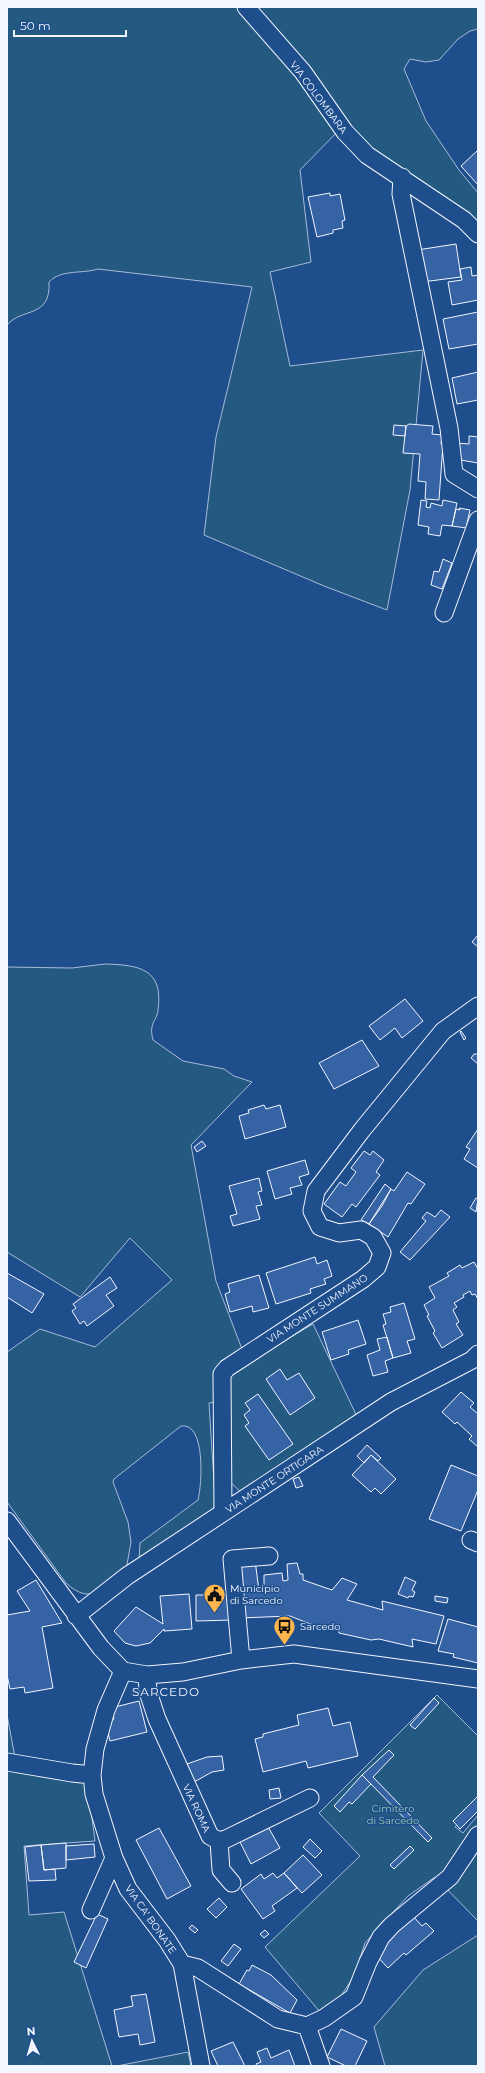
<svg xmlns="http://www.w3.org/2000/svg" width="485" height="2073" font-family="Montserrat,sans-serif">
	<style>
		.green { fill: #245a82; stroke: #a8bbd7 }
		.building { fill: #3563a3; stroke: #f2f6ff }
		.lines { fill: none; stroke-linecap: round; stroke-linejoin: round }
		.minor-casing { stroke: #f2f6ff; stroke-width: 19 }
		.minor { stroke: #1f4e8c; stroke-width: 17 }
		.labels { text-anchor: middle; stroke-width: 3; stroke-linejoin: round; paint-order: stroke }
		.street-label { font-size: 10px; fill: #f2f6ff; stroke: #1f4e8c }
		.poi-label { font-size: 10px; fill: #f2f6ff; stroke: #1f4e8c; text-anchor: start }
		.park-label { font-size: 10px; fill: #97c8a6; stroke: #1f4e8c }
		.quarter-label { font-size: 12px; letter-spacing: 1px; fill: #f2f6ff; stroke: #1f4e8c }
	</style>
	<rect width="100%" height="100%" fill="#1f4e8c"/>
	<path class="green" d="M7,7H478V29L470,31L458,39L439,60L426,62L410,59L404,69L426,121L459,170L478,193V234L344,125L300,170L311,262L270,272L290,366L423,350L410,490L387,610L324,586L204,535L216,437L252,287L98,269C83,274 61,269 49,282C51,319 22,307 7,325Z
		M105,964C138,965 164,968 158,1010C158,1016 153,1021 152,1027C151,1031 152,1036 153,1040L183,1061L224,1069L234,1076L252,1082L191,1145L216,1281L247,1362L313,1324L360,1423L247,1498L225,1477L226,1401L209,1403L215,1498L214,1507L210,1515L139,1560L140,1543L198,1500C202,1485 206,1422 181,1426L114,1479L113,1482L128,1522L131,1542L126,1570C104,1587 92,1607 66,1583L7,1502V1352L40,1329L95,1347L172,1280L130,1238L80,1297L7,1252V967L72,968Z
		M437,1695L478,1736V1804L455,1827L463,1833L478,1815V1921L435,1877L408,1896L365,1943L354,1976L341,1996L320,2012L265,1947L360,1856L319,1813Z
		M7,1715L18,1773L86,1771L95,1841L24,1846L29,1915L64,1912L112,2066H7Z
		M478,1935V2066H385L374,2027L423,1970Z
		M188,2052L191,2066H117Z"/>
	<path class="building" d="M477,151L478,152V185L461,166Z
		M330,193V196L340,194L345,220L342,221L343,228L333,230V233L317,237L308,197Z
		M456,244L461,277L422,282L417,250Z
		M471,267L472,276L478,275V300L452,305L448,282L462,280L460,269Z
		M478,312V344L449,349L443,319Z
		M478,372V400L457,404L452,378Z
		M409,424L433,426L432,434L442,435L441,444H443L439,500L425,499L426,482L418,481L420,454L403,453L406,426Z
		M394,425L406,426L405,436L393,435Z
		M469,436L478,437V463L455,459L456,443L469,444Z
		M421,500L427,501L426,507L430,508L431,503L442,506L443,500L457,503L452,526L442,525L440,536L428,534L429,527L418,525Z
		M459,508L470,510L466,528L452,526L456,509L460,510Z
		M443,559L452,563L442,589L431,585L434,571L439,572Z
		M478,935V947L472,942Z
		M405,999L423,1021L402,1038L395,1028L380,1040L369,1026Z
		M461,1031L466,1038L464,1040L460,1032Z
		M362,1040L379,1066L334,1089L319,1063Z
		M474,1054H478V1064L471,1058Z
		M264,1105L266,1109L280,1105L286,1127L245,1139L239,1116L249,1113L248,1110Z
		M478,1129V1168L464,1159L470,1149L466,1147Z
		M202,1141L206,1146L197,1152L194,1147Z
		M364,1151L370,1155L373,1151L384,1160L376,1172L380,1175L356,1207L352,1204L342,1217L324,1204L340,1182L346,1186L356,1172L351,1168Z
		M305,1160L309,1174L299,1177L302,1185L290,1188L292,1194L275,1199L267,1171Z
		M407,1172L425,1184L411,1204L408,1203L388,1237L369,1224L391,1189L394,1191Z
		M259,1178L262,1191L258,1192L262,1205L256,1206L260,1219L233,1226L230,1216L237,1214L229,1186Z
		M385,1184L391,1189L382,1206L369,1224L361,1220Z
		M476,1198L478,1199L476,1212L470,1208Z
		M441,1210L450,1217L410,1260L400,1252L426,1221L422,1218L427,1212L435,1217Z
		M315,1257L317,1264L327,1260L332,1276L324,1279L326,1284L310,1289L311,1293L276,1304L266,1273Z
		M474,1262L478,1269V1299L475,1294L472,1295L470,1291L463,1295L464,1297L454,1303L457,1307L453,1310L459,1322L456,1324L463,1335L442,1348L433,1333L435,1331L427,1316L429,1315L424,1305L435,1298L429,1287L449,1276L447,1273L460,1265L462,1268Z
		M7,1273L44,1294L32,1313L7,1297Z
		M259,1275L269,1308L253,1312L252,1306L230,1312L225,1294L230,1292L228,1284Z
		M110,1277L117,1288L106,1295L114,1306L87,1326L84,1321L80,1324L72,1311L76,1308L73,1304Z
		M404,1303L415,1339L407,1341L411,1353L393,1358L383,1325L386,1324L383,1314L391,1312L390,1307Z
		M358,1320L366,1344L348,1350L349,1354L331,1360L322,1332Z
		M387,1337L393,1358L385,1361L388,1372L373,1376L367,1355L380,1350L377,1339Z
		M280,1369L287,1380L299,1373L315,1398L290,1415L266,1379Z
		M461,1392L474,1403L470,1407L478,1414V1447L469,1439L472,1436L457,1422L455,1424L442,1412Z
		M258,1394L293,1444L269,1460L245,1426L249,1423L244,1415L250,1410L245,1403Z
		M367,1445L381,1458L378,1461L371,1455L364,1463L357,1456Z
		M371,1455L396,1479L381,1494L375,1488L371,1492L352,1475Z
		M451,1465L478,1476V1490L461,1531L429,1519Z
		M299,1477L303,1486L296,1488L293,1479Z
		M255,1560L259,1591H264V1575L282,1573L283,1581L288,1580L287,1564L297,1563L300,1574H303V1580L332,1590L342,1578L357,1584L347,1600L383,1610L382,1601L444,1616L436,1644L412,1639L413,1647L379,1639L371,1640L339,1633L338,1628L323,1629L290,1616L240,1618L236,1561Z
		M405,1577L416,1582L412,1590L415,1592L413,1597L409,1596L408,1598L398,1594Z
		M36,1580L62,1623L42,1627L53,1688L25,1693L24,1687L10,1689L7,1675V1615L30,1611L17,1591Z
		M189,1594L192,1629L164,1631V1629L150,1643L136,1646L125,1643L114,1631L136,1607L163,1624L160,1596Z
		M196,1595H233V1620L196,1621Z
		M435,1596L448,1598L447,1603L435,1601Z
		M448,1619L478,1627V1663L453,1657L454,1654L438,1651Z
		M434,1698L439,1703L415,1729L410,1725Z
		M139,1701L147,1732L110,1741L105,1721L114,1719L111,1708Z
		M328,1708L333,1726L350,1722L358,1756L308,1768L306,1761L263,1772L255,1739L263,1737V1734L299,1725L297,1715Z
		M389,1750L394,1755L373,1777L432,1838L428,1842L362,1775Z
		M222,1756L224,1770L212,1772L194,1782L187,1764L207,1757Z
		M362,1775L371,1784L352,1804L349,1802L340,1812L334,1806Z
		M279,1788L281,1798L270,1799L269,1790Z
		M478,1796V1811L460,1829L453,1821Z
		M267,1825L280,1848L251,1864L239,1840Z
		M159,1828L191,1886L167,1899L136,1840Z
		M310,1839L322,1851L315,1858L303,1847Z
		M66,1843V1868L44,1870L41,1845Z
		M94,1844L95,1857L66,1860V1846Z
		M41,1845L44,1870L55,1869L56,1880L29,1881L25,1847Z
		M410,1846L414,1850L394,1869L390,1865Z
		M303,1855L322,1875L302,1893L284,1873Z
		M273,1873L277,1878L284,1873L297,1888L272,1906L275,1911L263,1919L241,1889L261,1874L264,1879Z
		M219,1898L227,1907L216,1918L207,1909Z
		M97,1914L108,1919L86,1968L74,1962Z
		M412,1915L422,1926L426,1923L434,1931L406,1955L404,1953L388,1968L374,1953Z
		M192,1925L198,1930L195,1933L189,1928Z
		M265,1930L269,1934L264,1938L260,1934Z
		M234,1944L241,1949L228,1966L221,1961Z
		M252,1965L271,1975L297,2000L290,2013L239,1984L247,1970L249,1971Z
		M146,1994L155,2042L140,2045L138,2034L119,2037L114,2010L133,2006L131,1996Z
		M341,2029L367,2041L355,2066H346L327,2057Z
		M233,2042L245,2066H218L211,2051Z
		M267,2048L271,2058L289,2050L295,2066H257L256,2064L261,2062L257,2052Z"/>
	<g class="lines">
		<defs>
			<path id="minor" d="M246,7L303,72L345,132L367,155L464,220L478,234
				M402,177L401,194L449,428L454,474L478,489
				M444,613L478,520
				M223,1512L222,1374L227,1368L363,1279L377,1267L382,1253L373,1237L361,1230L339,1233L320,1227L312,1211L316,1191L362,1130L443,1031L478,1006
				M7,1521L101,1648L123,1671L147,1675L183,1672L241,1660L294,1654L478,1679
				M471,1540L478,1543
				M76,1616L127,1576L391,1402L472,1360L478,1354
				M241,1660L232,1559L269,1556
				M123,1671L106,1710L95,1749L92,1775L94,1794L114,1858L128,1889L167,1940L182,1964L201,2066
				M147,1675L148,1692L157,1719L210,1836L219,1841L226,1839L310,1798
				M7,1762L72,1773L92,1775
				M219,1841L221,1870L232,1883
				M91,1910L114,1858
				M182,1964L198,1968L278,2019L307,2026L324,2018L354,1997L368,1962L381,1937L392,1925L450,1877L478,1835
				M307,2026L321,2066"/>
		</defs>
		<use href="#minor" class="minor-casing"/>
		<use href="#minor" class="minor"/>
	</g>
	<defs>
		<symbol id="civic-pin" viewBox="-11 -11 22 30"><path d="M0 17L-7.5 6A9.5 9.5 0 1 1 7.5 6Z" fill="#ffb74d" stroke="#1f4e8c"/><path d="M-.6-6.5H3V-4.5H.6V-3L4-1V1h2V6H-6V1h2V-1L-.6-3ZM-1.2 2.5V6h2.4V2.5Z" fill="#111"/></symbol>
		<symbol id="bus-pin" viewBox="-11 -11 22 30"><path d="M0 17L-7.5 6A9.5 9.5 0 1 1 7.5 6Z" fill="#ffb74d" stroke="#1f4e8c"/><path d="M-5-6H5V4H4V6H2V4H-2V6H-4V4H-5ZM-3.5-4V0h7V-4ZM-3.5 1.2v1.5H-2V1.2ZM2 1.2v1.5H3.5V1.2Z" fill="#111"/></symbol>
	</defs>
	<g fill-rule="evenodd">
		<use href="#civic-pin" x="202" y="1582" width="25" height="34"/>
		<use href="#bus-pin" x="272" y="1614" width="25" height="34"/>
	</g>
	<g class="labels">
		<g class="street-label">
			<text transform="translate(319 97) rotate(53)" y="4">VIA COLOMBARA</text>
			<text transform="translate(317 1308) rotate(-33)" y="4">VIA MONTE SUMMANO</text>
			<text transform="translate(274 1479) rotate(-33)" y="4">VIA MONTE ORTIGARA</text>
			<text transform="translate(197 1808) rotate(65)" y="4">VIA ROMA</text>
			<text transform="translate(151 1919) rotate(55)" y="4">VIA CA' BONATE</text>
		</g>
		<g class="poi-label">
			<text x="230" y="1592">Municipio<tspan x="230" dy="12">di Sarcedo</tspan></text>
			<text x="300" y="1630">Sarcedo</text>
		</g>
		<g class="park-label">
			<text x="393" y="1812">Cimitero<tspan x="393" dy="12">di Sarcedo</tspan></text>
		</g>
		<g class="quarter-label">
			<text x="166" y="1696">SARCEDO</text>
		</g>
	</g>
	<rect width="485" height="2073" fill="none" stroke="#f2f6ff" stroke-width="16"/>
	<g transform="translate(32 2041) rotate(355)" stroke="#1f4e8c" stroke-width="3" paint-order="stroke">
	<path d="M0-3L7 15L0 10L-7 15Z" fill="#f2f6ff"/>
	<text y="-6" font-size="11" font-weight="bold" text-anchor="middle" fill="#f2f6ff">N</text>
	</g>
	<path d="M14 30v6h112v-6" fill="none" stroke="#f2f6ff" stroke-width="2"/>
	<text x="20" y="30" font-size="12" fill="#f2f6ff" stroke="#1f4e8c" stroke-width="3" paint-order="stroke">50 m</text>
</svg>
